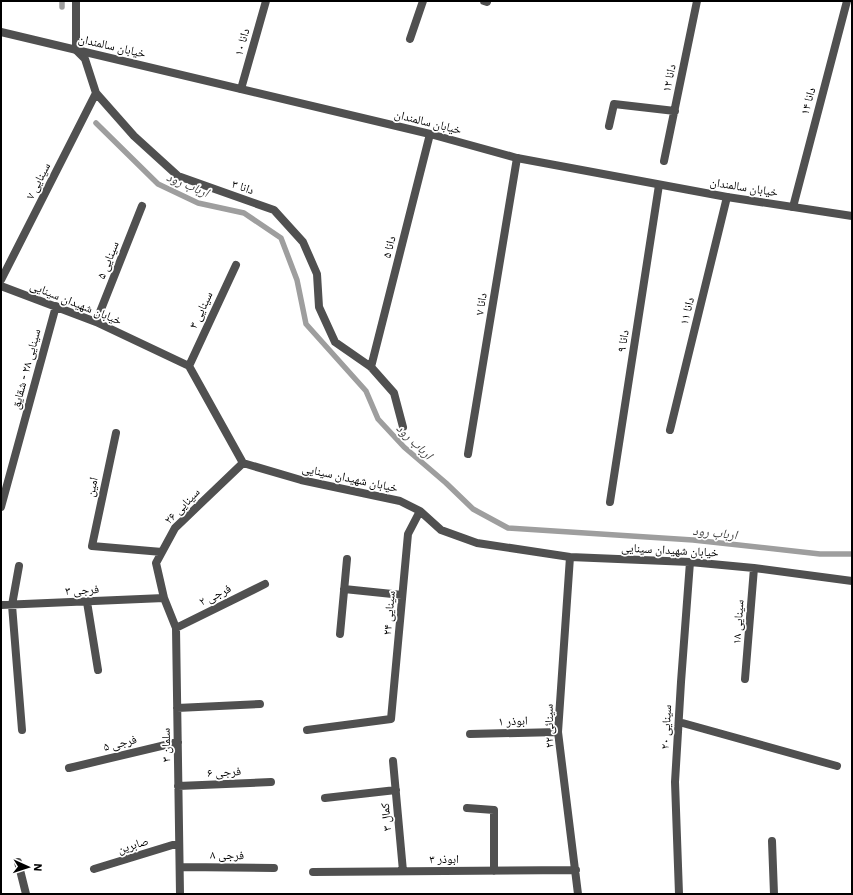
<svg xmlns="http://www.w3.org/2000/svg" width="853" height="895" font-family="'IBM Plex Sans','Noto Naskh Arabic',sans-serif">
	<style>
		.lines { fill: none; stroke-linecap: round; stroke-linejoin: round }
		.stream { stroke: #9e9e9e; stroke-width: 5.5 }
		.minor { stroke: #505050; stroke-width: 8 }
		.tertiary { stroke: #505050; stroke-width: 8 }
		.labels { text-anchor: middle; stroke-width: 3.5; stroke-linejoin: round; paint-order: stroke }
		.street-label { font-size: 12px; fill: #000; stroke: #fff }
		.water-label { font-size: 13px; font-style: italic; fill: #3f3f3f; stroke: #fff }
	</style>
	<rect width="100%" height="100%" fill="#fff"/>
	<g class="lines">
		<path class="stream" d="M62,1V7
			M96,123L158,184L198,203L244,213L281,238L297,280L306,324L366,391L378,419L404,447L446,483L473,509L508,528L693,540L820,554H852"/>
		<path class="minor" d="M76,1V50L85,59L96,93L134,136L178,176L274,210L303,242L317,274L319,307L335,342L371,367L394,393L403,427
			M484,1L487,2
			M410,39L423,1
			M241,89L266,1
			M609,126L614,104L675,111
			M664,161L697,1
			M793,207L847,1
			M1,280L96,93
			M1,286L96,322L189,366L243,463L301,480L400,501L420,511L441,530L477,543L570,557L690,562L754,568L852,581
			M96,322L142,206
			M189,366L236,265
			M371,367L430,134
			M670,430L727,197
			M116,433L92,546L162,552
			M468,454L517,158
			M610,502L659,185
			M1,507L56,306
			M570,557L558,732L578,894
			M19,566L12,605L22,730
			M344,589L402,595
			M87,602L98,670
			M1,605L164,598
			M176,628L265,584
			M340,634L347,559
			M745,679L754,568
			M177,708L260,704
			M679,722L837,766
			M307,730L391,719L408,534L420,511
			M470,734L558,732
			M393,761L403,871
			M69,768L178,742
			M178,786L271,782
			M325,798L396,790
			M467,808L494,810V871
			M772,841L774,894
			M18,862L26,894
			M180,867L274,868
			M94,869L179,843
			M313,872L576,870
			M180,894L176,628L164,598L156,563L175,528L243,463
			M679,894L675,782L681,682L690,562"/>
		<path class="tertiary" d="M1,32L430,134L517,158L727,197L852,216"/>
	</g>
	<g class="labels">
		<g class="street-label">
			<text transform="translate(242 42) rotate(-74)" y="4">دانا ۱۰</text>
			<text transform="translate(112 46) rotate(13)" y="4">خیابان سالمندان</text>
			<text transform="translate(669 78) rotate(-78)" y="4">دانا ۱۲</text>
			<text transform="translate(808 101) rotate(-75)" y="4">دانا ۱۴</text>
			<text transform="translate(428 122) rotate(14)" y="4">خیابان سالمندان</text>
			<text transform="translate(38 181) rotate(-63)" y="4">سینایی ۷</text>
			<text transform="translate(243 187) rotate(19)" y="4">دانا ۳</text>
			<text transform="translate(744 187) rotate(9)" y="4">خیابان سالمندان</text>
			<text transform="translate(389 247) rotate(-76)" y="4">دانا ۵</text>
			<text transform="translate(108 260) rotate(-68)" y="4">سینایی ۵</text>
			<text transform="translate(76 303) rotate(22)" y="4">خیابان شهیدان سینایی</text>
			<text transform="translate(481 304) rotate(-81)" y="4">دانا ۷</text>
			<text transform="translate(201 310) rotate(-65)" y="4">سینایی ۳</text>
			<text transform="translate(687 311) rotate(-76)" y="4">دانا ۱۱</text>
			<text transform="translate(623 341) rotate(-81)" y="4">دانا ۹</text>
			<text transform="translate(26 369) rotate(-75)" y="4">سینایی ۲۸ - شقایق</text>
			<text transform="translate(350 478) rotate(12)" y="4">خیابان شهیدان سینایی</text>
			<text transform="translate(92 487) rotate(-78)" y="4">امین</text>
			<text transform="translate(182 506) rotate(-46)" y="4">سینایی ۲۶</text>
			<text transform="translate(670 550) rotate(3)" y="4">خیابان شهیدان سینایی</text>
			<text transform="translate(82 590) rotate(-3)" y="4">فرجی ۳</text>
			<text transform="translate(215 595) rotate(-26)" y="4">فرجی ۲</text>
			<text transform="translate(389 613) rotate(-85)" y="4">سینایی ۲۴</text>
			<text transform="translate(738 622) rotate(-86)" y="4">سینایی ۱۸</text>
			<text transform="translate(513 721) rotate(-2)" y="4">ابوذر ۱</text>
			<text transform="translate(549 726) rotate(-91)" y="4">سینائی ۲۲</text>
			<text transform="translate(666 727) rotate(-87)" y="4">سینایی ۲۰</text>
			<text transform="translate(120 743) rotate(-14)" y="4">فرجی ۵</text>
			<text transform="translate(166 745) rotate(-91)" y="4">سلمان ۳</text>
			<text transform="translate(224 772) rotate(-3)" y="4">فرجی ۶</text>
			<text transform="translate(386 817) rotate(-95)" y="4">کمال ۳</text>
			<text transform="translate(133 845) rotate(-17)" y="4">صابرین</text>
			<text transform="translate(227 855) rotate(1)" y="4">فرجی ۸</text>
			<text x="444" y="863">ابوذر ۳</text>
		</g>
		<g class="water-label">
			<text transform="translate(188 184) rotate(23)" y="5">ارباب رود</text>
			<text transform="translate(415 441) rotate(44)" y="5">ارباب رود</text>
			<text transform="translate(715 532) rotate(6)" y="5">ارباب رود</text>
		</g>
	</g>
	<rect width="853" height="895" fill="none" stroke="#000000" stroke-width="4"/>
	<g transform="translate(28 867) rotate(93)" stroke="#ffffff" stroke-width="3" paint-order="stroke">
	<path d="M0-3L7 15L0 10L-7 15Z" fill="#000000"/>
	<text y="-6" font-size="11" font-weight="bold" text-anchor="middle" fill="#000000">N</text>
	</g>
</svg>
